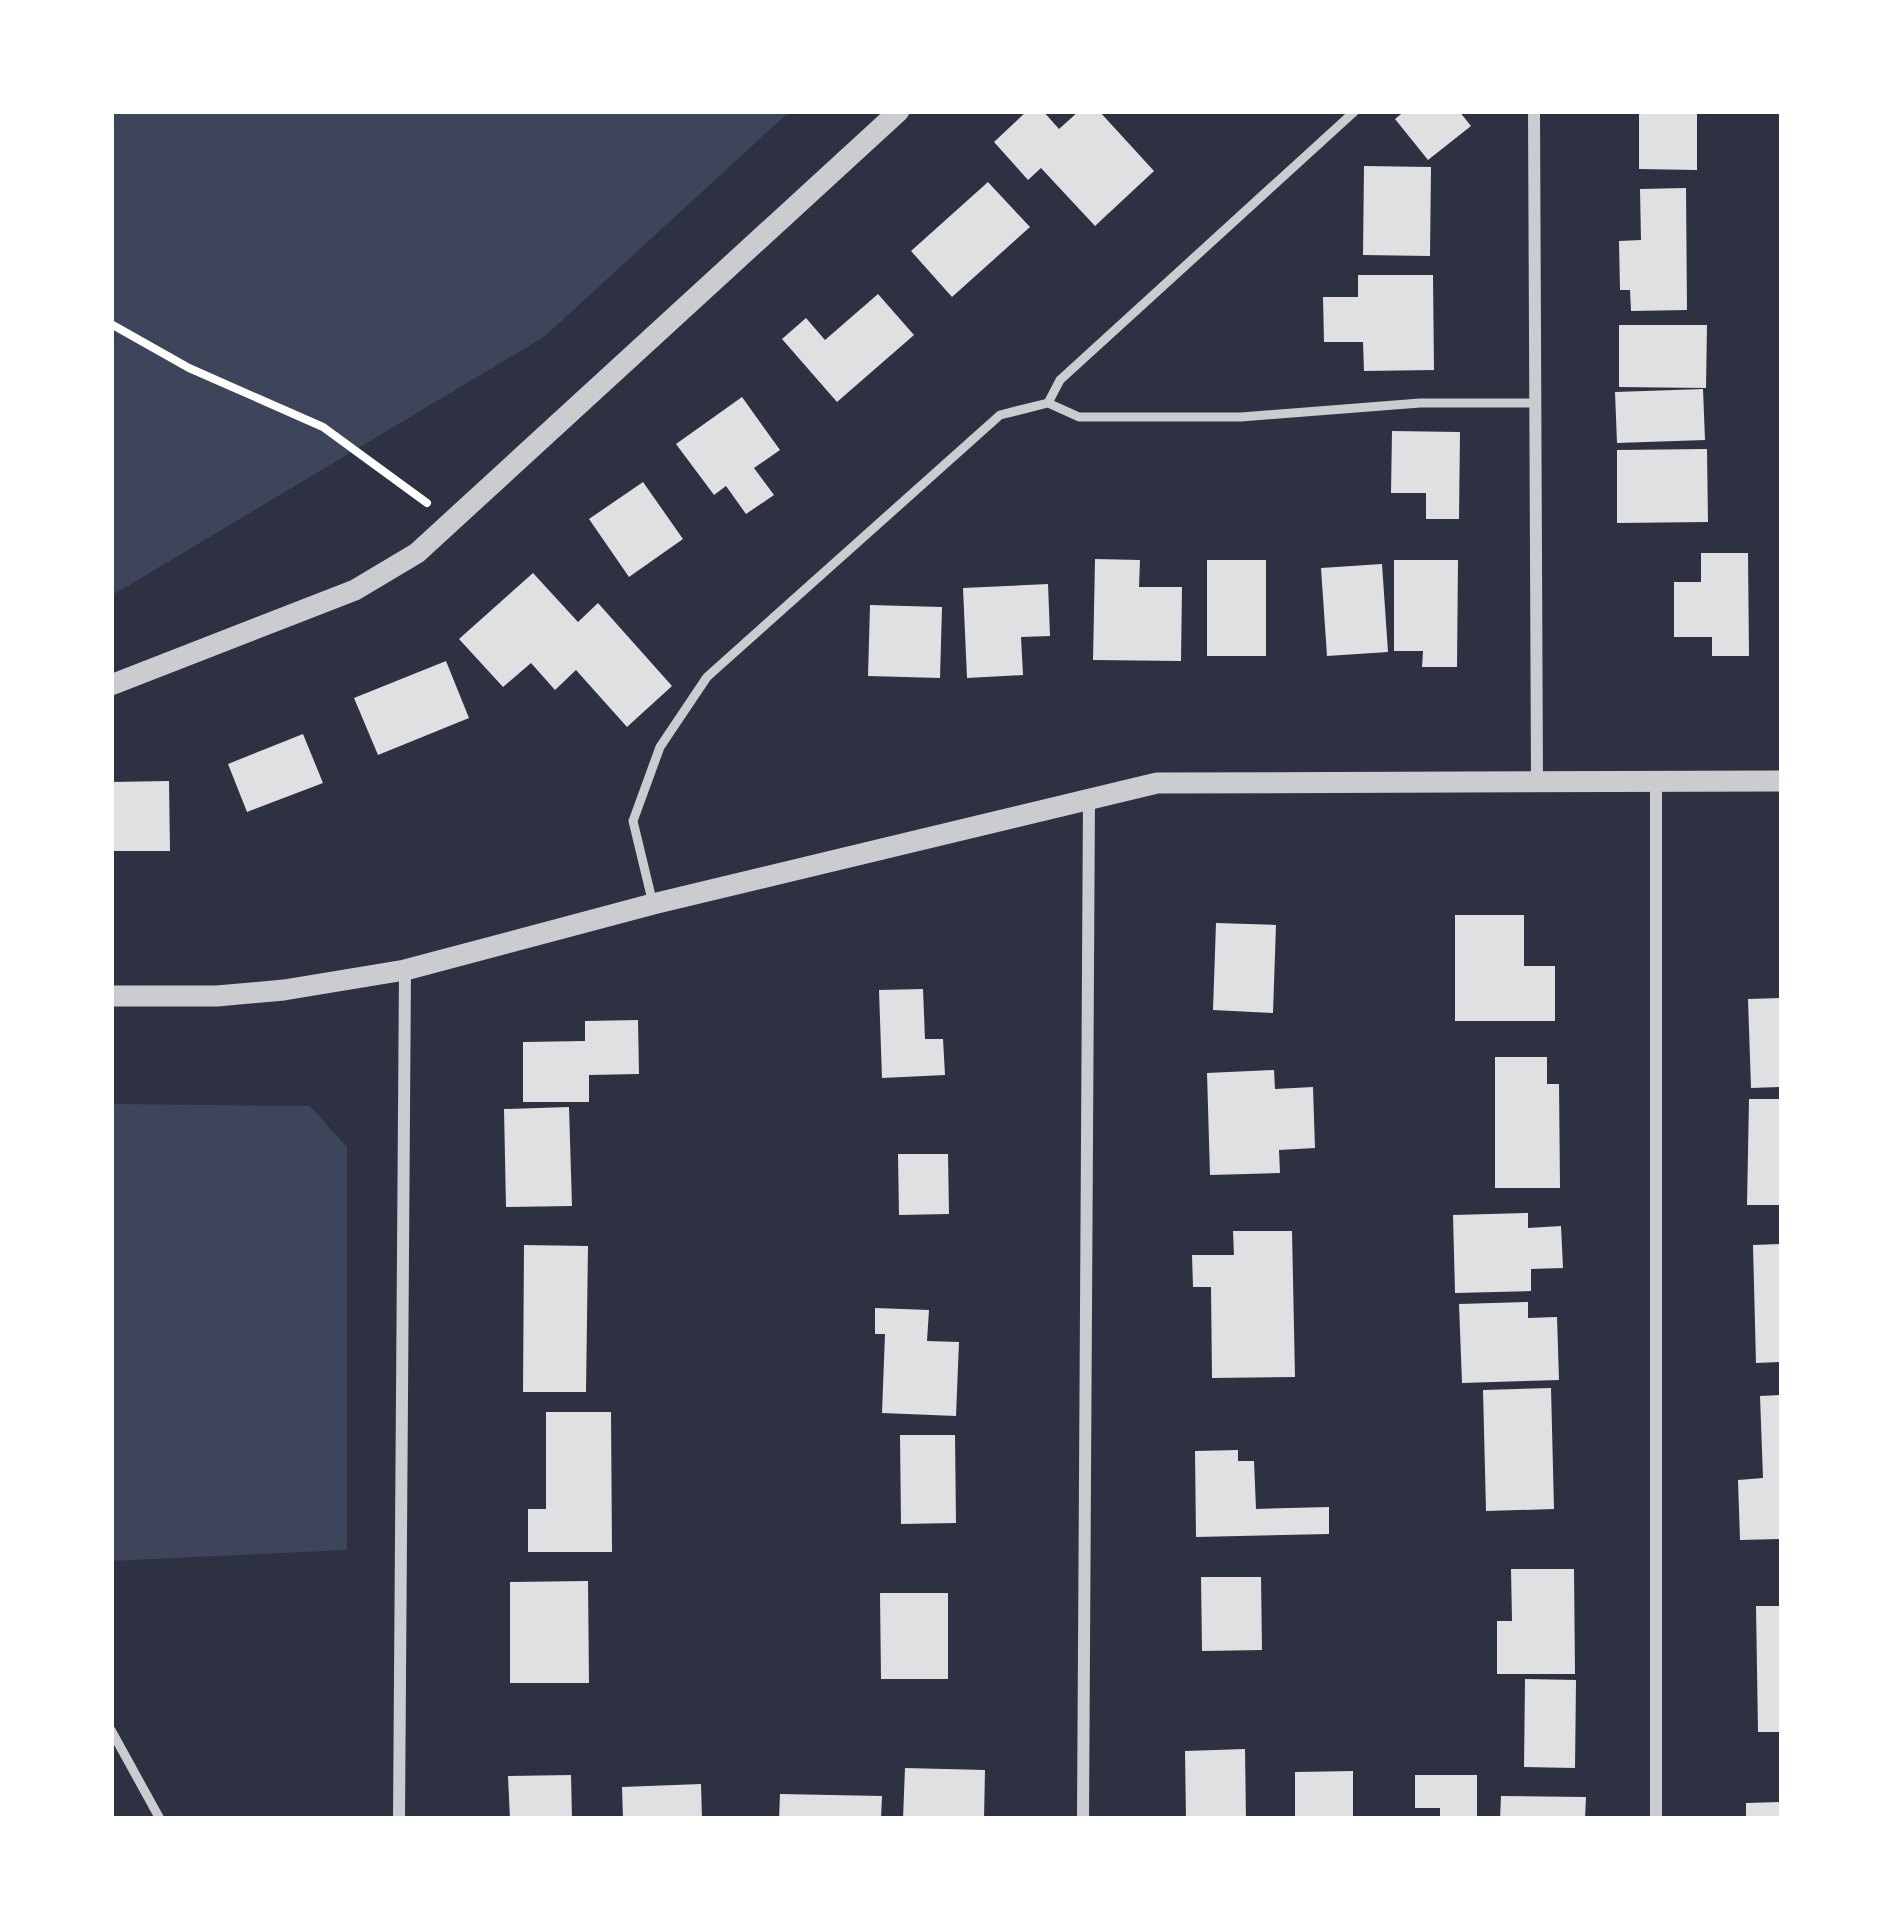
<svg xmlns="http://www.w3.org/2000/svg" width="1893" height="1930" font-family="'Playfair Display',serif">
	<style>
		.green { fill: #3c4559 }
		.building { fill: #e0e0e3 }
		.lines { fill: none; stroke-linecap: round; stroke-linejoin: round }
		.path { stroke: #fff; stroke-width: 8 }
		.service { stroke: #caccd0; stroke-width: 9 }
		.minor { stroke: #caccd0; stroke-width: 12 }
		.tertiary { stroke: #caccd0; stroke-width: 21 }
	</style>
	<rect width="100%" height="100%" fill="#2d3142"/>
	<path class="green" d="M111,111H790L544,337L111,596Z
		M111,1104L310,1106L347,1147V1550L111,1561Z"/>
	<path class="building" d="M1027,111H1043L1059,129L1079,111H1099L1154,171L1095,226L1041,168L1028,180L994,142Z
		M1405,111H1459L1471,126L1428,160L1395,119Z
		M1639,111H1697V170L1639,169Z
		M1364,166L1431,167L1430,256L1363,255Z
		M988,182L1030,227L952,297L911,251Z
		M1686,188L1687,310L1631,311L1630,290H1620L1619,241L1641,240L1640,189Z
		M1358,275H1433L1434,370L1364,371L1363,342H1324L1323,297H1358Z
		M878,294L914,335L837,402L782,339L806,318L825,340Z
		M1619,325H1707L1706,388L1619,387Z
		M1703,389L1705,440L1617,443L1615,392Z
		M742,397L780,450L754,468L774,495L746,514L726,486L714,495L676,444Z
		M1392,431L1460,432L1459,519H1426V493H1391Z
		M1707,449L1708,522L1617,523V450Z
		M643,482L683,539L629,577L589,519Z
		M1701,553H1748L1749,656H1712V637H1674V582H1701Z
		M1095,559L1140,560L1139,587H1182L1181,661L1093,660Z
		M1207,560H1266V656H1207Z
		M1394,560H1458L1457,667H1422L1423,651H1394Z
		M1382,564L1388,652L1327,656L1321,568Z
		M533,573L578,622L598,603L672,686L627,727L576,670L555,690L531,663L503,687L459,639Z
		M1048,584L1050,636L1021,637L1023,675L967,678L963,588Z
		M870,605L942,607L940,678L868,676Z
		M446,661L469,718L378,755L354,698Z
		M303,734L323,783L247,812L228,764Z
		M169,781L170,851H111V782Z
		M1455,915H1524V966H1555V1021H1455Z
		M1216,923L1276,925L1273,1013L1213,1010Z
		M923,989L925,1039H943L945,1075L882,1078L879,990Z
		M1782,998V1087L1751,1088L1748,999Z
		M638,1020L639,1074L589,1075V1102H523V1042L585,1041V1021Z
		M1495,1057H1547V1084H1559L1560,1188H1495Z
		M1274,1070L1275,1089L1313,1087L1315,1148L1279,1150L1280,1173L1210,1175L1207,1073Z
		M1749,1099H1782V1205H1747Z
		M569,1107L572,1206L506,1207L504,1109Z
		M898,1154H948L949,1214L899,1215Z
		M1528,1213V1228L1561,1226L1563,1268L1531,1269V1291L1455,1293L1453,1215Z
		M1233,1231H1292L1295,1377L1212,1378L1211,1287H1193L1192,1255H1234Z
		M1782,1244V1362L1756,1363L1753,1245Z
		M524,1245L588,1246L586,1392H523Z
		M1528,1302V1318L1557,1317L1559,1380L1462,1383L1459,1304Z
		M875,1308L929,1310L927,1341L959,1342L956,1416L882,1413L885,1334H875Z
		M1551,1388L1554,1509L1486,1511L1483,1390Z
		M1782,1395V1539L1740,1540L1738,1480L1763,1478L1760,1396Z
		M546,1412H611L612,1552H528V1509H546Z
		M900,1435H955L956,1523L901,1524Z
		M1238,1450V1461H1254L1256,1509L1329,1507V1534L1196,1537L1195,1451Z
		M1511,1569H1574L1575,1674H1497V1621H1512Z
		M1201,1577H1261L1262,1650L1202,1651Z
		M588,1581L589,1683H510V1582Z
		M880,1593H948V1679H881Z
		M1756,1606H1782V1732H1758Z
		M1525,1679L1576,1680L1575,1768L1524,1767Z
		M1245,1749L1246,1819H1186L1185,1751Z
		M905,1768L985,1770L984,1819H903Z
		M1353,1771V1819H1295V1772Z
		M571,1775L572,1819H510L508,1776Z
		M1415,1775H1477V1819H1440V1808H1415Z
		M701,1784L702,1819H623L622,1787Z
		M780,1794L882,1796L881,1819H779Z
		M1501,1796L1586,1797L1585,1819H1500Z
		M1782,1802V1819H1746V1803Z"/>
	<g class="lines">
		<path class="path" d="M111,324L189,368L323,427L427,503"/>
		<path class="service" d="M1048,403L1079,417H1241L1420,403H1534
			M653,904L633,821L660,747L707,677L1000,415L1048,403L1060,380L1355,111
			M111,1730L160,1819"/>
		<path class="minor" d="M1534,111L1537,781
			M399,1819L405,970
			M1083,1819L1089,797
			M1656,1819V781"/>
		<path class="tertiary" d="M111,685L355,590L417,553L899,111
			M111,996H217L284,990L405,970L653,904L1157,783L1782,781"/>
	</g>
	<rect width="1893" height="1930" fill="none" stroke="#ffffff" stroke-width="228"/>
</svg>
